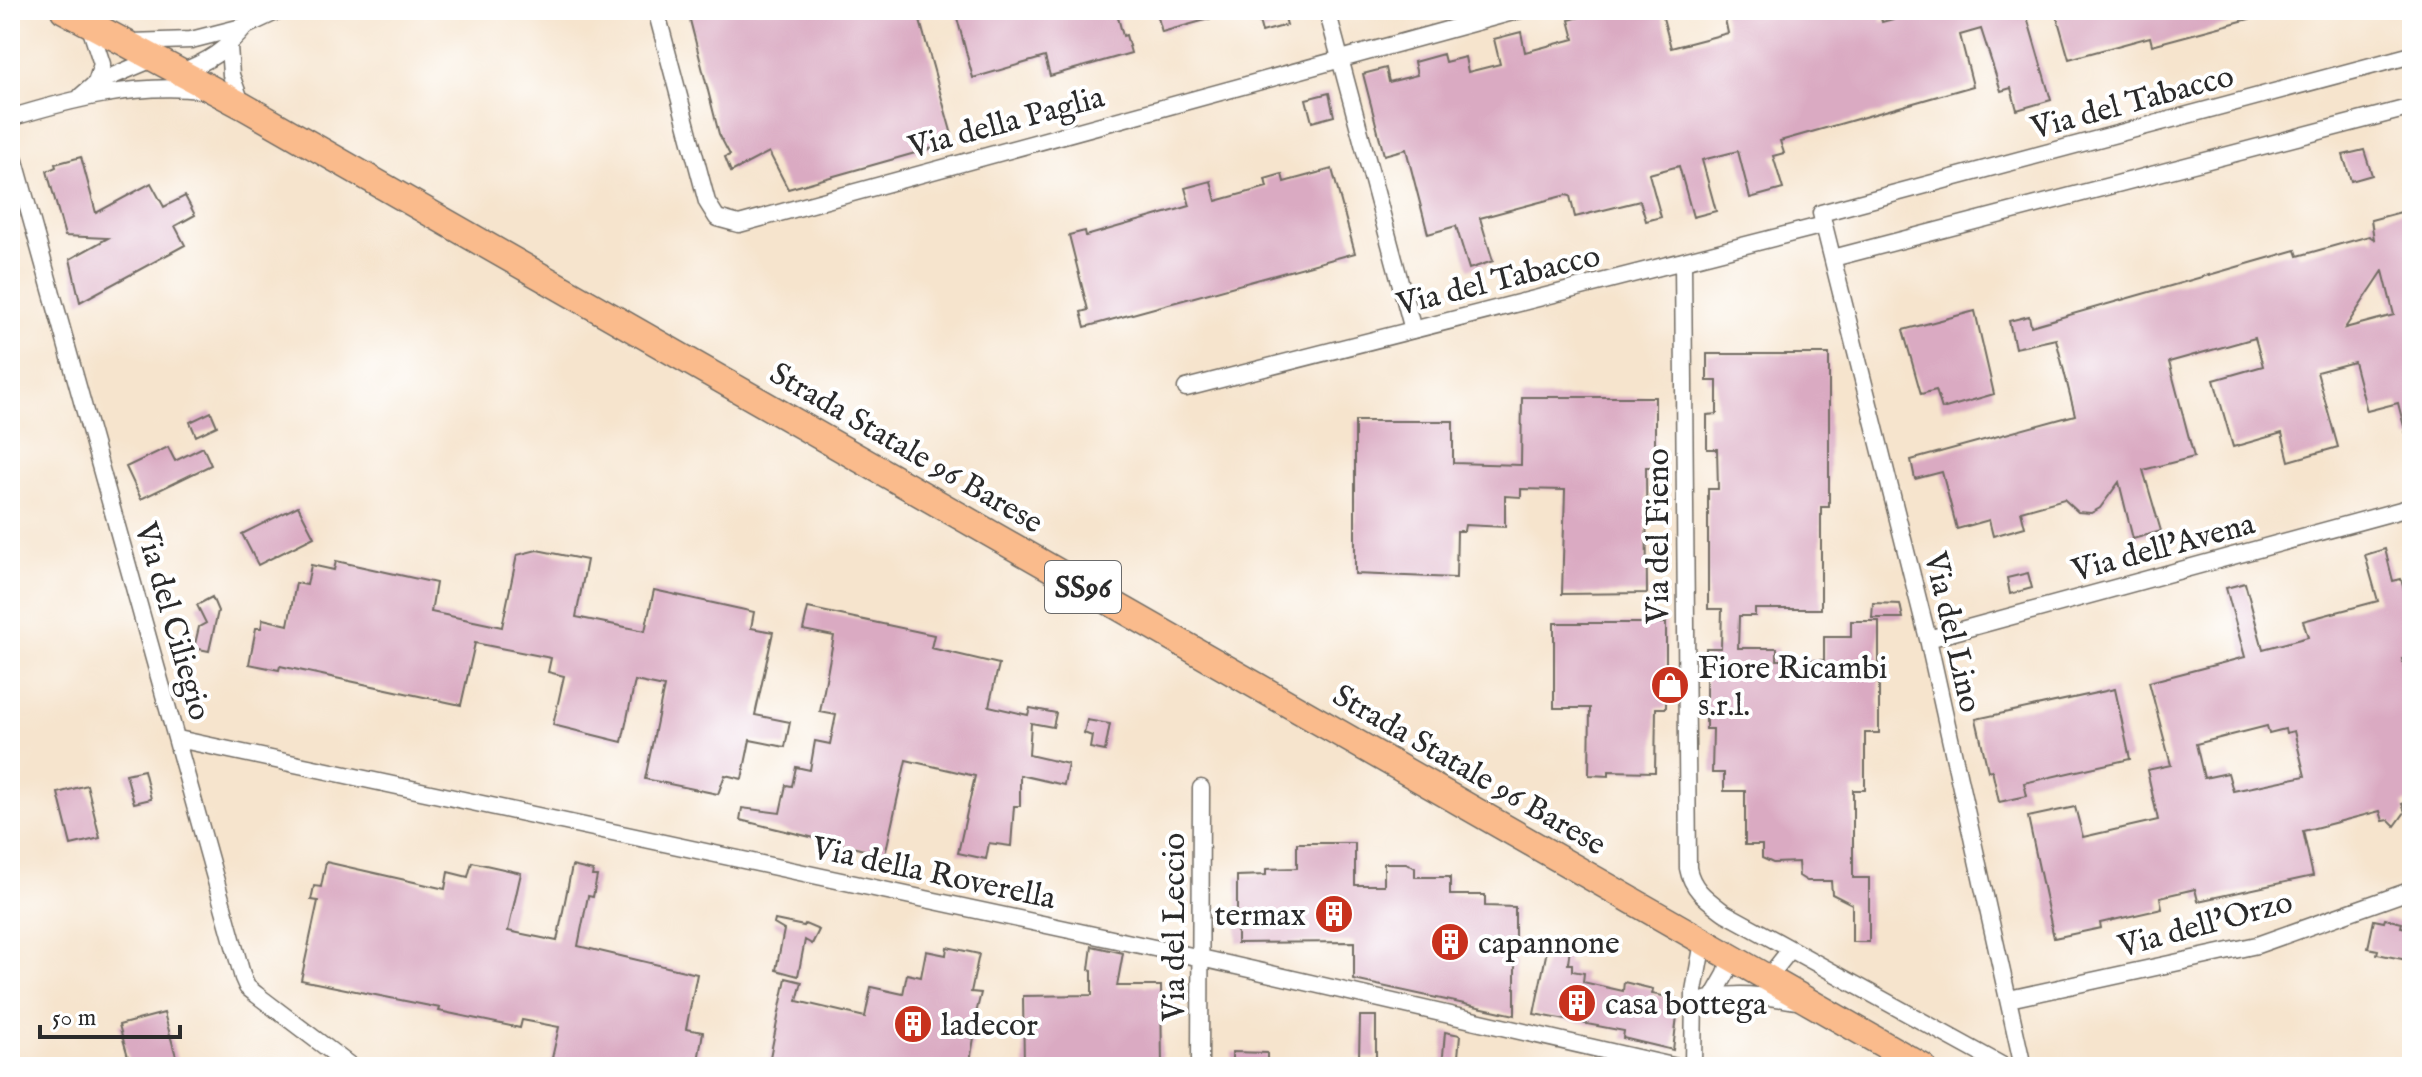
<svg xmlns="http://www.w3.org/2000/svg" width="2422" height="1077" font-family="'IM FELL English',serif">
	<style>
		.building { fill: #daaac2; fill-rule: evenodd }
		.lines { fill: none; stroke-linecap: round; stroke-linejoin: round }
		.street-casing { stroke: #726c64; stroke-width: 19 }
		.primary-casing { stroke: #726c64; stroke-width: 29 }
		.street { stroke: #fff; stroke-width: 16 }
		.primary { stroke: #fabb8c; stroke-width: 26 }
		.labels { text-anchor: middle; stroke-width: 8; stroke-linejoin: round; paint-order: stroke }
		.shield { fill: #fff; stroke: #6b6b6b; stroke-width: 2 }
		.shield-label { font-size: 30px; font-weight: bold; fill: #2b2b2b }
		.street-label { font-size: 32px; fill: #2b2b2b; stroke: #fff }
		.poi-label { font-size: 32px; fill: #2b2b2b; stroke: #fff; text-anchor: start }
	</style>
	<rect width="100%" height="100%" fill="#fff"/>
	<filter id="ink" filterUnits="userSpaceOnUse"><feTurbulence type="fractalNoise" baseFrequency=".0125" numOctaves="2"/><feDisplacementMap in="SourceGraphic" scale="16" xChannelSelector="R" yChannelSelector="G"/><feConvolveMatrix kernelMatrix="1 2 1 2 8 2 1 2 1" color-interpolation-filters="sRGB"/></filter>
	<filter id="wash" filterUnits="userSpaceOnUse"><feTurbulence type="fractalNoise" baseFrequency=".006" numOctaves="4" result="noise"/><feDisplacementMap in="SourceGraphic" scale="32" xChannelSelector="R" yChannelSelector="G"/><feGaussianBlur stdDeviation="1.8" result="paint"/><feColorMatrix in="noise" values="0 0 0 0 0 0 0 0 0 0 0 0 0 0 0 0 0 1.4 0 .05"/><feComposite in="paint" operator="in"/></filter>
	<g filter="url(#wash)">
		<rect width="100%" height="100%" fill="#f6e4cd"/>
		<g id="blocks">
			<path class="building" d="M692,10H917L954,142L788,189L769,152L731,172L725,157L730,155L719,134L690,20Z
				M971,10H1116L1123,36L1126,35L1131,53L1050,76L1045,57L973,78L956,14Z
				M1156,10H1224V15L1162,32Z
				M1256,10H1283L1287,25L1262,32Z
				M1606,10H1661L1671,48L1728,33L1723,10H1866L1867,14L1879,10L1882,22L1926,10H2025L2051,100L2017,110L2011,88L2001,91L1981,29L1960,35L1973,86L1780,141L1784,153L1773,156L1783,189L1750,198L1738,151L1702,160L1716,211L1693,217L1679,166L1649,174L1661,217L1646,221L1640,201L1575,217L1570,196L1566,195L1480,218L1493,261L1469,269L1456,226L1428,234L1406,149L1384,155L1363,74L1386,68L1389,82L1417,75L1414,62L1443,54L1445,62L1465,57L1468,72L1500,64L1494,39L1521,32L1525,52L1574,39L1569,20Z
				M2055,10H2263L2264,15L2152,45L2150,37L2069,59Z
				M1329,93L1334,116L1312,122L1306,99Z
				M2364,150L2372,175L2351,181L2343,155Z
				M81,157L96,213L151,183L164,207L185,196L195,215L175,226L185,245L80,302L70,259L108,238L65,236L47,171L56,167L55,164Z
				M1332,169L1355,253L1085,327L1081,312L1088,310L1069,235L1085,231L1086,236L1190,206L1185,188L1211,181L1216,201L1267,187L1265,179L1282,174L1284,182Z
				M2412,209V438H2407L2398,403L2367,411L2354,362L2317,372L2338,447L2289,461L2282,433L2233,447L2214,380L2263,366L2255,338L2169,362L2194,457L2143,470L2161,531L2133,539L2119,482L2100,508L2091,513L2078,512L2064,499L2021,511L2025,527L1993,536L1989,520L1957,529L1942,472L1915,479L1911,460L2075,415L2056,339L2015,348L2009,321L2029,316L2031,326L2296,250L2298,256L2369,236L2374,239L2371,220ZM2383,271L2394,315L2345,328Z
				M1975,311L1994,394L1942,409L1936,390L1921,394L1903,330Z
				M1707,354H1829V507H1821V609H1755V616H1739L1738,648H1777V660H1824V637H1851V621H1879V733H1865V790H1853V878H1869V942H1852V904L1832,894L1831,881H1807L1799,876L1798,862L1773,863L1762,858V845H1745V791H1724V773H1712L1713,729H1706V648H1721L1722,609H1708V489H1718L1717,449H1707V415L1717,414V381H1707Z
				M1522,397H1655V467H1646L1647,593L1562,594L1565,490L1521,489V497L1505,496V527L1465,525L1464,531H1457L1456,578L1355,574V421H1453V463L1521,465Z
				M211,412L217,426L196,436L190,422Z
				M168,447L175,461L203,447L211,465L141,499L126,467Z
				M298,506L314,537L258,565L242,534Z
				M2385,549L2393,581L2401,579L2412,619V656L2402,659L2412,690V801L2402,804L2405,812L2395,826L2389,820L2383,821L2380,811L2303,831L2313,876L2198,901L2195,889L2160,897L2162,909L2100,923L2101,928L2054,938L2028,817L2075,807L2083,837L2158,820L2147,770L2171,765L2149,682L2245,657L2226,588L2245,583L2263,649L2308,637L2303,621L2378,601L2365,555ZM2267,726L2269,733L2285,729L2286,733L2294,731L2305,776L2233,791L2228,773L2204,778L2196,744Z
				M537,550L587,560L576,617L645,631L654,590L754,612L751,628L773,632L755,715L790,722L785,747L750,740L742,779L725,775L718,794L645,779L664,687L635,681L622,742L553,725L564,676L548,672L551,658L475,643L461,705L280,666L279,670L249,664L256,628H261L263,619L288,625L296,583L307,585L311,565L334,570L336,561L436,583L431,612L502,627L517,555Z
				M2028,573L2032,588L2010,594L2007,578Z
				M212,597L218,611L209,651L194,648L199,627L206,623L197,605Z
				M1873,603L1900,604L1903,618H1872Z
				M808,608L934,635L931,648L999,664L989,706L1028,715L1030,708L1056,713L1053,727L1031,723L1029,755L1068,764L1064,785L1020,775V806H1014L1011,846L989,843L986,859L958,853L975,776L906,760L885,855L740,820L742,808L780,813L786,785L792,786L796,767L810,770L815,741L830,744L836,715L820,712L834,636L803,630Z
				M1554,623H1666V708H1656L1655,772L1609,771V776L1589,775L1590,708H1554Z
				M2115,689L2130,759L2024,783L2027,796L1999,802L1992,770L1988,771L1976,719Z
				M1087,720L1110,724L1105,751L1090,748L1092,736L1084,733Z
				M144,770L151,799L134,803L126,774Z
				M87,785L100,838L71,845L58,793Z
				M1297,843H1355V885H1384V863H1406L1415,868V877H1450V895H1485V906L1515,907V1015L1354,980V942L1237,943V876L1266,875V869L1297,868Z
				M326,862L445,889L448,872L468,877L472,862L521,873L508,931L557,941L572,866L593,871L592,876H597L593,897L588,896L578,946L697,974L686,1029L703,1032L697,1067H550L559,1027L522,1020L520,1028L439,1011L440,1008L301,980L318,901L311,900L314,886L321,887Z
				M2385,919L2402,923L2401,927L2412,929V961L2377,954L2378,950L2368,948L2374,920L2384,922Z
				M775,920L804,926L805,924L819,930L812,944L805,940L798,976L776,970L784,930L774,924Z
				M1548,945L1570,947L1568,964H1572V971L1584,973L1583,982L1623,991L1624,982L1653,989L1652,994L1679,999L1673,1050L1623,1038L1624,1031L1534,1014Z
				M1092,946L1123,953L1117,986H1161L1162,1067H1024L1023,996L1092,995V970L1089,969Z
				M947,947L979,954L971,992L981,993L970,1038H974L969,1067H768L786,978L802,982L797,1001L865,1017L871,987L903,994L907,974L921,977L926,951L946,955Z
				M164,1013L179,1067H131L119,1025Z
				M1360,1016H1376V1058H1359Z
				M1445,1032L1460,1035L1457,1067H1442Z
				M1232,1052L1267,1053V1067H1232Z"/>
		</g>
	</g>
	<g filter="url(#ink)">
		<use href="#blocks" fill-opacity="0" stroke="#726c64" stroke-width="2"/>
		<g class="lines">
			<defs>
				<path id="street" d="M656,10L707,202L717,218L739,224L1520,10
					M1327,10L1413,330
					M89,24L102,64L96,83
					M131,42L191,40L246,26L280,10
					M229,46L231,75L242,105
					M179,73C209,61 225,51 246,26
					M81,96L96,83L153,59
					M10,118C72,99 135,83 201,90
					M10,143L243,978L247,987L257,995L352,1067
					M1833,258L2412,107
					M1683,261L1688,868C1692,890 1708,900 1725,913L2005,1067
					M1186,388L1824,225
					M1928,639L2412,507
					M178,739L1201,958L1677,1067
					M1767,979L1790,950
					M1714,995L1726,974L1730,958
					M2009,999L2257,945L2412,890
					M1694,1004C1729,989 1762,996 1798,1001
					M1200,1067L1201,788
					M1693,1067L1694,991L1703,942
					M2023,1067L1928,639L1821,213L2412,55"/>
				<path id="primary" d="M64,10L243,106L1923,1067"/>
			</defs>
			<use href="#street" class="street-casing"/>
			<use href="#primary" class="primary-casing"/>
			<use href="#street" class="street"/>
			<use href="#primary" class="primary"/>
		</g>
	</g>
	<defs>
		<symbol id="shop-disc" viewBox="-11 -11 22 22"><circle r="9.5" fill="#c8321e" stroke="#fff"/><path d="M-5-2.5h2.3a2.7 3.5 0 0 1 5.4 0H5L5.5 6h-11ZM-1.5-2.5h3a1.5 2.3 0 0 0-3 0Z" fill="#fff"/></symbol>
		<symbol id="building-disc" viewBox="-11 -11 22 22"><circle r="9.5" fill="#c8321e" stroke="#fff"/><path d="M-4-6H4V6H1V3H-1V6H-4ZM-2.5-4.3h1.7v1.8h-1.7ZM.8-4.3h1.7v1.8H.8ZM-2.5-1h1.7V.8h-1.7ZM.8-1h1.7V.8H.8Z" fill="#fff"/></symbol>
	</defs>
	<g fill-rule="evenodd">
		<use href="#shop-disc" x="1648" y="663" width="44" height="44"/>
		<use href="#building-disc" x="1312" y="892" width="44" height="44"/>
		<use href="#building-disc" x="1428" y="920" width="44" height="44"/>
		<use href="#building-disc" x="1555" y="981" width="44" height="44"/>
		<use href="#building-disc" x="891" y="1002" width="44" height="44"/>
	</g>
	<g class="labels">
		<rect class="shield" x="1045" y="561" width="76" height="52" rx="6"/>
		<g class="shield-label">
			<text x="1083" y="597">SS96</text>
		</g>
		<g class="street-label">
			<text transform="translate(2132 101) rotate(-15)" y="11">Via del Tabacco</text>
			<text transform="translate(1006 121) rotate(-15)" y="11">Via della Paglia</text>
			<text transform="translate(1498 279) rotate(-14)" y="11">Via del Tabacco</text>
			<text transform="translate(907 447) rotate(30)" y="11">Strada Statale 96 Barese</text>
			<text transform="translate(1657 536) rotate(-90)" y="11">Via del Fieno</text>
			<text transform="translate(2163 546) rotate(-15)" y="11">Via dell'Avena</text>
			<text transform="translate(174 621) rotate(74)" y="11">Via del Ciliegio</text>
			<text transform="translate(1954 632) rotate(77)" y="11">Via del Lino</text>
			<text transform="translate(1470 769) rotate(30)" y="11">Strada Statale 96 Barese</text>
			<text transform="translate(934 872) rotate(12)" y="11">Via della Roverella</text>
			<text transform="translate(2205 923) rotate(-15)" y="11">Via dell'Orzo</text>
			<text transform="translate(1173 927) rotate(-90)" y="11">Via del Leccio</text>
		</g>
		<g class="poi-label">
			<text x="1698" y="678">Fiore Ricambi<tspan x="1698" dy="37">s.r.l.</tspan></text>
			<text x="1306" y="925" text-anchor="end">termax</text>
			<text x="1478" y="953">capannone</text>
			<text x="1605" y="1014">casa bottega</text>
			<text x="941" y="1035">ladecor</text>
		</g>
	</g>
	<rect width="2422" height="1077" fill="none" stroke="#fff" stroke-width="40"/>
	<path d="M40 1025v12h140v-12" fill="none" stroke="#2b2b2b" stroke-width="4"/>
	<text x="52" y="1025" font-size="24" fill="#2b2b2b" stroke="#ffffff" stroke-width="6" paint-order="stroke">50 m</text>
</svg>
